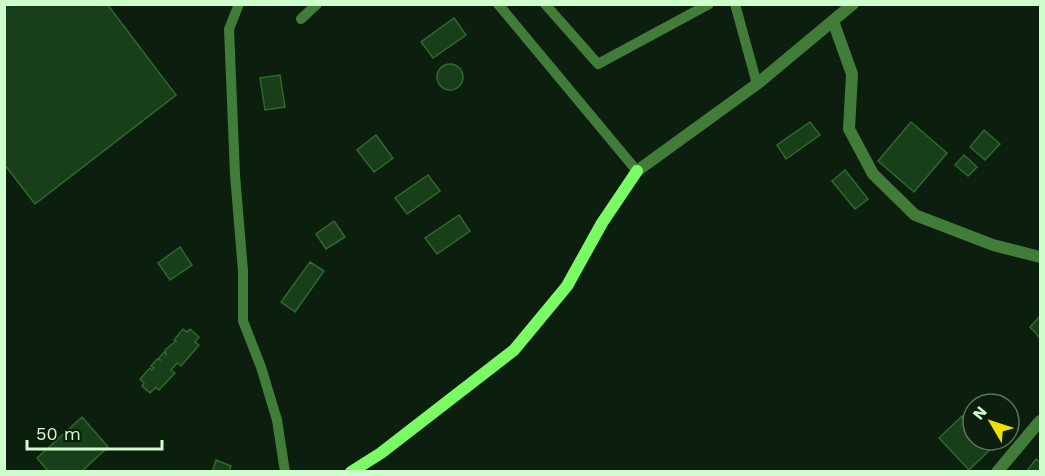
<svg xmlns="http://www.w3.org/2000/svg" width="1045" height="476" font-family="'Work Sans',sans-serif">
	<style>
		.building { fill: #193f1a; stroke: #2c6a2d; stroke-width: 1.5 }
		.lines { fill: none; stroke-linecap: round; stroke-linejoin: round }
		.lane { stroke: #417c38; stroke-width: 10 }
		.street { stroke: #417c38; stroke-width: 12 }
		.secondary { stroke: #7afb64; stroke-width: 12 }
	</style>
	<rect width="100%" height="100%" fill="#0c1e0d"/>
	<path class="building" d="M4,4H107L176,95L35,204L4,164Z
		M454,18L466,35L433,58L421,42Z
		M437 77a13 13 0 1 1 26 0a13 13 0 1 1-26 0Z
		M280,75L285,107L265,110L260,78Z
		M810,122L820,135L786,159L777,145Z
		M911,122L947,153L914,192L878,161Z
		M984,130L1000,144L985,160L970,147Z
		M376,135L393,158L374,172L357,150Z
		M964,155L977,167L968,176L955,165Z
		M845,170L868,199L855,209L832,181Z
		M428,175L440,191L407,214L395,198Z
		M459,215L470,231L437,254L425,238Z
		M334,221L345,237L326,249L316,234Z
		M180,247L192,265L170,280L158,263Z
		M310,262L324,271L295,312L281,302Z
		M1040,316V338L1030,327Z
		M183,329L187,332L190,329L199,337L195,342L199,345L181,366L177,363L171,370L175,373L159,390L156,387L150,393L142,386L144,383L140,379L150,368L152,370L154,368L151,366L157,359L160,360L159,358L164,352L166,354L165,350L176,341L174,340Z
		M962,416L973,428V440H985L992,448L969,470L939,438Z
		M82,417L108,447L81,472H49L37,458Z
		M1036,459L1040,462V472H1026Z
		M216,460L231,466L229,472H212Z"/>
	<g class="lines">
		<path class="lane" d="M239,4L229,29L235,175L243,271V321L261,367L277,420L285,472
			M498,4L637,171
			M545,4L598,64L709,4
			M735,4L757,84
			M301,19L317,4"/>
		<path class="street" d="M833,21L852,74L849,129L873,174L915,215L993,245L1040,257
			M637,171L757,84L853,4
			M997,472L1040,421"/>
		<path class="secondary" d="M351,472L381,453L514,350L567,286L602,223L637,171"/>
	</g>
	<rect width="1045" height="476" fill="none" stroke="#cefecb" stroke-width="12"/>
	<g transform="translate(991 422) rotate(309)"><circle r="28" fill="#0c1e0d" stroke="#5a7859" stroke-width="1.5"/>
	<path d="M0-4.5L10 22L0 15L-10 22Z" fill="#efdf05"/>
	<text y="-9" font-size="16" font-weight="bold" text-anchor="middle" fill="#cefecb">N</text>
	</g>
	<path d="M27 440v9h135v-9" fill="none" stroke="#cefecb" stroke-width="3"/>
	<text x="36" y="440" font-size="18" fill="#cefecb" stroke="#0c1e0d" stroke-width="4.5" paint-order="stroke">50 m</text>
</svg>
